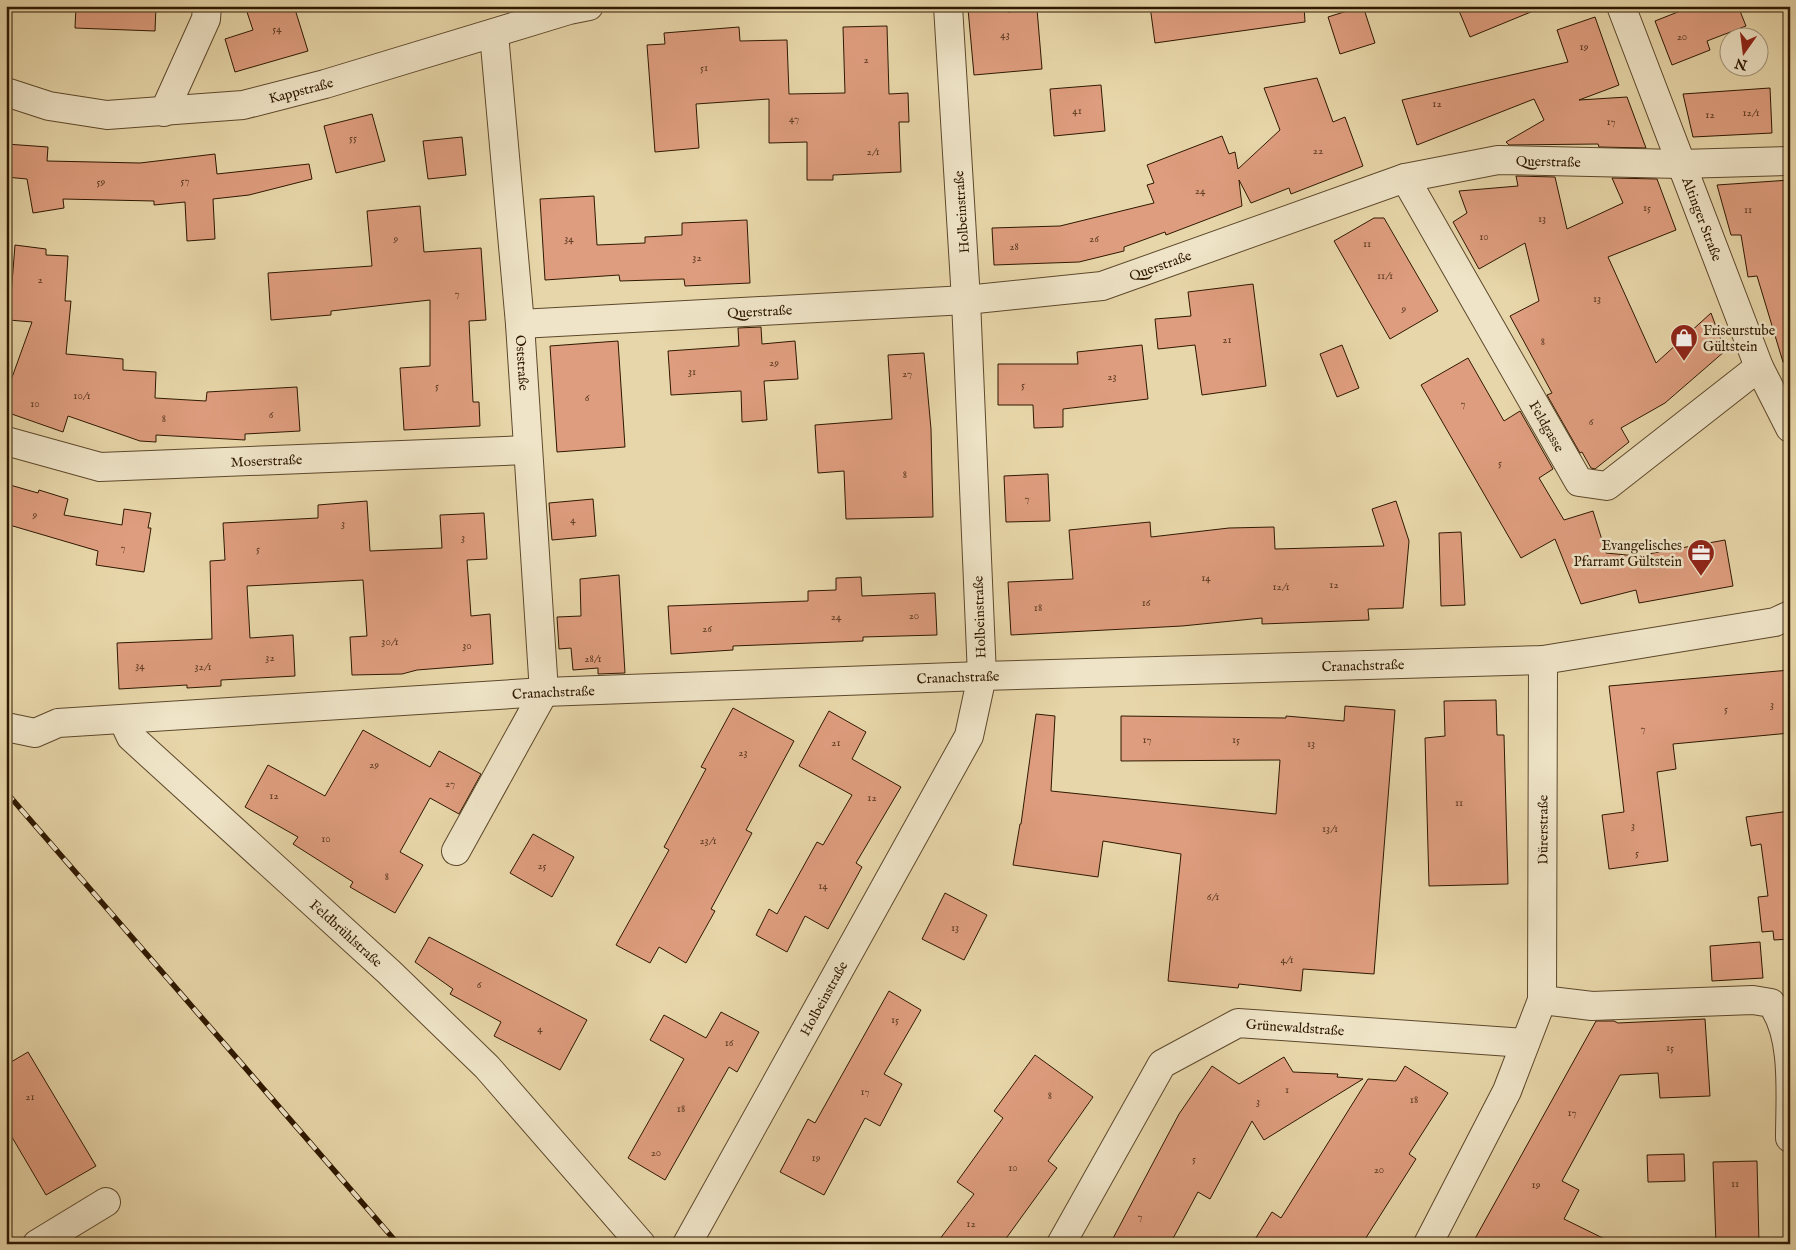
<svg xmlns="http://www.w3.org/2000/svg" width="1796" height="1250" font-family="'IM FELL English',serif">
	<style>
		.building { fill: #de9d7e; stroke: #2f1801 }
		.lines { fill: none; stroke-linecap: round; stroke-linejoin: round }
		.minor-casing { stroke: #5d482b; stroke-width: 30 }
		.minor { stroke: #efe4c7; stroke-width: 28 }
		.rail-casing { stroke: #2f1801; stroke-width: 5.5 }
		.rail { stroke: #efe4c7; stroke-width: 4; stroke-dasharray: 11; stroke-linecap: butt }
		.labels { text-anchor: middle; stroke-width: 5; stroke-linejoin: round; paint-order: stroke }
		.number-label { font-size: 11px; fill: #5b3920 }
		.street-label { font-size: 14px; fill: #2f1801; stroke: #efe4c7 }
		.poi-label { font-size: 14px; fill: #2f1801; stroke: #efe4c7; text-anchor: start }
	</style>
	<rect width="100%" height="100%" fill="#e7d6a9"/>
	<filter id="stains"><feTurbulence type="fractalNoise" baseFrequency=".004" numOctaves="4"/><feColorMatrix values="0 0 0 0 .2 0 0 0 0 .09 0 0 0 0 .02 0 0 0 .5 -.17"/></filter>
	<radialGradient id="worn" r=".72"><stop offset=".6" stop-color="#630" stop-opacity="0"/><stop offset="1" stop-color="#630" stop-opacity=".3"/></radialGradient>
	<path class="building" d="M76,6H156L155,31L75,28Z
		M245,6H294L308,51L235,72L225,39L253,30Z
		M1008,6V12L1037,9L1042,69L974,75L968,9Z
		M1150,6H1304L1305,22L1155,43Z
		M1363,6L1375,43L1340,54L1328,17Z
		M1457,6H1543V7L1470,37Z
		M1693,6H1738L1746,26L1707,41L1710,50L1672,65L1655,21Z
		M1595,17L1619,85L1579,100L1627,97L1646,148L1599,147L1598,144L1509,145L1506,142L1544,120L1534,99L1417,145L1402,100L1568,62L1557,30Z
		M887,26L889,94L908,93L909,122H899L901,172L833,175V180H807V142L769,143V99L696,104L699,148L655,152L647,45L665,44L664,33L739,27L740,41L787,40L789,94L845,93L843,27Z
		M1317,78L1333,122L1345,117L1363,166L1291,194L1289,188L1251,203L1239,180L1242,206L1166,235L1165,232L1124,247V251L1079,262L994,265L992,228L1060,226L1154,203L1147,185L1154,183L1147,165L1222,136L1229,154L1235,152L1238,169L1280,130L1264,88Z
		M1101,85L1105,131L1054,136L1050,89Z
		M1770,88L1772,133L1693,137L1683,94Z
		M372,114L385,161L336,173L324,126Z
		M462,137L466,175L428,179L423,141Z
		M6,144L48,147L47,161L140,163L215,154L217,174L309,164L312,179L249,195L213,199L215,239L187,241L185,202L154,205V201L63,199L64,208L33,213L27,179L6,177Z
		M1516,176L1555,177L1567,229L1623,203L1612,178L1657,179L1676,230L1608,257L1656,363L1711,313L1725,351L1665,403L1621,428L1629,442L1595,469L1591,468L1582,452L1580,453L1547,395L1552,393L1510,316L1539,301L1525,243L1479,269L1453,222L1467,213L1459,191L1518,186Z
		M1790,180V361L1783,362L1757,276L1748,277L1741,235H1731L1717,185Z
		M594,196L597,245L645,243V237L682,235V223L747,220L750,283L685,286L684,279L620,281L619,275L545,280L540,199Z
		M420,206L424,252L481,248L486,320L469,321L473,402H479L480,426L404,430L400,368L430,366V300L331,311V315L271,320L268,273L372,266L367,211Z
		M1374,218H1384L1438,311L1390,339L1334,241Z
		M15,245L46,249V255L68,256L65,301H71L66,354L123,359V370L156,372L155,398L206,401L207,392L297,387L300,431L245,434V440L156,435V442L140,441L68,416L63,432L6,412V394L32,322L9,320Z
		M1253,284L1266,386L1202,395L1195,345L1158,349L1155,319L1191,316L1188,292Z
		M761,327L762,344L795,341L798,379L764,381L767,420L742,422L741,391L671,395L668,351L739,346L738,328Z
		M618,341L625,447L557,452L550,346Z
		M1142,345L1148,399L1063,409V427L1034,428L1033,405H998V364H1078L1077,352Z
		M1342,345L1359,388L1337,397L1320,354Z
		M924,353L931,429L933,517L846,519L844,471L818,473L815,425L892,419L888,355Z
		M1468,358L1504,421L1520,411L1553,469L1539,478L1564,520L1593,511L1606,553L1637,556L1725,540L1733,586L1639,603L1636,590L1581,604L1555,539L1521,558L1421,385Z
		M1048,474L1050,521L1006,522L1004,476Z
		M10,485L38,493L39,490L68,499L64,515L122,525L124,509L151,513L148,528H151L144,572L96,565L98,551L6,524V500Z
		M593,499L596,536L552,540L549,503Z
		M367,501L370,551L442,548L440,515L484,513L487,559L467,560L471,616L490,614L493,664L417,670L402,674L352,675L350,637L367,636L363,580L247,586L250,638L293,635L295,676L221,680V686L187,688V685L119,689L117,643L212,639L210,561L225,560L223,523L318,518V505Z
		M1396,501L1409,541L1403,608L1368,609L1369,620L1262,624V618L1182,626L1011,635L1008,582L1073,579L1069,530L1150,522L1151,537L1229,528L1274,527L1275,549L1384,546L1372,509Z
		M1461,532L1465,605L1441,606L1439,533Z
		M619,575L625,673L598,674V668L573,670L571,648L559,649L557,617L581,616L580,579Z
		M861,577L862,596L935,593L937,635L863,637V641L733,646V650L671,654L668,606L808,601V591L836,590V578Z
		M1790,670V733L1673,744L1676,769L1657,772L1668,861L1609,869L1602,815L1624,812L1609,686Z
		M1496,700L1497,735H1504L1508,884L1429,886L1425,738L1445,736L1444,701Z
		M1345,706L1395,710L1374,974L1303,969L1301,991L1239,984L1238,988L1168,981L1181,854L1103,841L1098,877L1013,865L1020,824H1021L1036,714L1055,716L1051,791L1276,814L1280,760L1121,761V716L1286,718V716L1344,721Z
		M733,708L794,741L746,830L752,833L711,909L715,911L686,963L659,947L650,963L616,945L669,850L664,847L706,769L701,767Z
		M829,711L866,732L852,759L901,787L856,863L862,867L828,929L805,916L787,952L756,935L769,909L777,914L817,842L823,845L852,795L799,766Z
		M363,730L430,767L439,751L481,774L459,814L430,798L400,852L423,865L395,913L350,887L353,882L293,844L298,837L245,807L268,765L325,796Z
		M1790,811V939L1774,940L1773,931L1762,932L1758,897L1768,896L1761,844L1751,846L1746,817Z
		M533,834L574,857L552,897L510,873Z
		M945,893L987,915L964,960L922,939Z
		M429,937L587,1020L560,1070L494,1036L501,1022L450,994L453,989L415,962Z
		M1760,942L1763,978L1712,981L1710,946Z
		M889,991L921,1010L884,1074L902,1084L880,1126L865,1118L824,1195L780,1172L808,1119L815,1123Z
		M721,1012L759,1032L737,1072L729,1067L665,1180L628,1158L684,1059L650,1040L664,1015L706,1038Z
		M1705,1019L1710,1096L1660,1098L1658,1073L1620,1075L1562,1181L1579,1190L1564,1219L1615,1244H1472L1596,1021H1614L1618,1023Z
		M28,1052L96,1166L46,1195L6,1127V1065Z
		M1035,1055L1093,1097L1048,1161L1057,1168L1002,1244H936L974,1194L957,1182L1003,1118L994,1111Z
		M1284,1057L1293,1072L1338,1074L1337,1077L1363,1079L1264,1140L1252,1121L1210,1199L1198,1192L1170,1244H1110L1179,1114L1212,1066L1239,1084Z
		M1405,1066L1448,1093L1409,1154L1416,1159L1362,1244H1252L1272,1212L1281,1218L1368,1079L1396,1081Z
		M1684,1154L1685,1181L1648,1182L1647,1155Z
		M1757,1161L1759,1244H1716L1713,1162Z"/>
	<g class="lines">
		<defs>
			<g id="minor">
				<path id="s1" d="M1621,6L1759,367L1790,428"/>
				<path id="s2" d="M494,34L520,324L544,692"/>
				<path id="s3" d="M6,92L49,106L107,115L243,105L325,84L569,10L589,6"/>
				<path d="M164,112L206,19L207,6"/>
				<path id="s4" d="M1405,178L1579,482L1607,486L1759,367"/>
				<path id="s5" d="M520,324L966,300L1102,286L1405,178L1498,160L1680,164L1790,161"/>
				<path id="s6" d="M6,441L100,467L528,450"/>
				<path id="s7" d="M123,720L131,737L389,972L487,1067L641,1244"/>
				<path id="s8" d="M6,727L35,733L58,723L544,692L982,676L1543,660L1775,622L1790,615"/>
				<path d="M456,851L544,692"/>
				<path d="M1542,1000L1592,1006L1753,1000L1771,1003C1796,1035 1790,1097 1790,1138"/>
				<path d="M37,1244L106,1202"/>
				<path id="s9" d="M687,1244L969,736L982,676L966,300L948,6"/>
				<path id="s10" d="M1061,1244L1162,1064L1238,1023L1525,1043"/>
				<path id="s11" d="M1428,1244L1507,1091L1542,1000L1543,660"/>
			</g>
		</defs>
		<use href="#minor" class="minor-casing"/>
		<use href="#minor" class="minor"/>
		<defs>
			<path id="rail" d="M6,792L398,1244"/>
		</defs>
		<use href="#rail" class="rail-casing"/>
		<use href="#rail" class="rail"/>
	</g>
	<defs>
		<symbol id="shop-pin" viewBox="-11 -11 22 30"><path d="M0 17L-7.5 6A9.5 9.5 0 1 1 7.5 6Z" fill="#8f2418" stroke="#efe4c7"/><path d="M-5-2.5h2.3a2.7 3.5 0 0 1 5.4 0H5L5.5 6h-11ZM-1.5-2.5h3a1.5 2.3 0 0 0-3 0Z" fill="#fff"/></symbol>
		<symbol id="office-pin" viewBox="-11 -11 22 30"><path d="M0 17L-7.5 6A9.5 9.5 0 1 1 7.5 6Z" fill="#8f2418" stroke="#efe4c7"/><path d="M-6-3h4V-5.5h4V-3h4V5H-6ZM-1-4.5V-3h2v-1.5ZM-6 0V1H6V0Z" fill="#fff"/></symbol>
	</defs>
	<g fill-rule="evenodd">
		<use href="#shop-pin" x="1668" y="322" width="32" height="43"/>
		<use href="#office-pin" x="1685" y="537" width="32" height="43"/>
	</g>
	<g class="labels">
		<g class="number-label">
			<text x="277" y="32">54</text>
			<text x="1005" y="38">43</text>
			<text x="1682" y="40">20</text>
			<text x="1584" y="50">19</text>
			<text x="866" y="63">2</text>
			<text x="704" y="71">51</text>
			<text x="1437" y="107">12</text>
			<text x="1077" y="114">41</text>
			<text x="1751" y="116">12/1</text>
			<text x="1710" y="118">12</text>
			<text x="794" y="122">47</text>
			<text x="1611" y="125">17</text>
			<text x="353" y="141">55</text>
			<text x="1318" y="154">22</text>
			<text x="873" y="155">2/1</text>
			<text x="185" y="184">57</text>
			<text x="101" y="185">59</text>
			<text x="1200" y="194">24</text>
			<text x="1647" y="211">15</text>
			<text x="1748" y="213">11</text>
			<text x="1542" y="222">13</text>
			<text x="1484" y="240">10</text>
			<text x="396" y="242">9</text>
			<text x="569" y="242">34</text>
			<text x="1094" y="242">26</text>
			<text x="1367" y="247">11</text>
			<text x="1014" y="250">28</text>
			<text x="697" y="261">32</text>
			<text x="1385" y="279">11/1</text>
			<text x="40" y="283">2</text>
			<text x="457" y="297">7</text>
			<text x="1597" y="302">13</text>
			<text x="1404" y="312">9</text>
			<text x="1227" y="343">21</text>
			<text x="1543" y="345">8</text>
			<text x="774" y="366">29</text>
			<text x="692" y="375">31</text>
			<text x="907" y="377">27</text>
			<text x="1112" y="380">23</text>
			<text x="1023" y="388">5</text>
			<text x="437" y="389">5</text>
			<text x="82" y="399">10/1</text>
			<text x="587" y="401">6</text>
			<text x="35" y="407">10</text>
			<text x="1463" y="407">7</text>
			<text x="271" y="418">6</text>
			<text x="164" y="422">8</text>
			<text x="1591" y="425">6</text>
			<text x="1500" y="466">5</text>
			<text x="905" y="478">8</text>
			<text x="1027" y="502">7</text>
			<text x="35" y="518">9</text>
			<text x="573" y="523">4</text>
			<text x="343" y="527">3</text>
			<text x="463" y="541">3</text>
			<text x="123" y="551">7</text>
			<text x="258" y="552">5</text>
			<text x="1206" y="581">14</text>
			<text x="1334" y="588">12</text>
			<text x="1281" y="590">12/1</text>
			<text x="1146" y="606">16</text>
			<text x="1038" y="611">18</text>
			<text x="914" y="619">20</text>
			<text x="836" y="620">24</text>
			<text x="707" y="632">26</text>
			<text x="390" y="645">30/1</text>
			<text x="467" y="649">30</text>
			<text x="270" y="661">32</text>
			<text x="593" y="662">28/1</text>
			<text x="140" y="669">34</text>
			<text x="203" y="670">32/1</text>
			<text x="1772" y="708">3</text>
			<text x="1726" y="712">5</text>
			<text x="1643" y="732">7</text>
			<text x="1147" y="743">17</text>
			<text x="1236" y="743">15</text>
			<text x="836" y="746">21</text>
			<text x="1311" y="747">13</text>
			<text x="743" y="756">23</text>
			<text x="374" y="768">29</text>
			<text x="450" y="787">27</text>
			<text x="274" y="799">12</text>
			<text x="872" y="801">12</text>
			<text x="1459" y="806">11</text>
			<text x="1633" y="829">3</text>
			<text x="1330" y="832">13/1</text>
			<text x="326" y="842">10</text>
			<text x="708" y="844">23/1</text>
			<text x="1637" y="856">5</text>
			<text x="542" y="869">25</text>
			<text x="387" y="880">8</text>
			<text x="823" y="889">14</text>
			<text x="1213" y="900">6/1</text>
			<text x="955" y="931">13</text>
			<text x="1287" y="963">4/1</text>
			<text x="479" y="988">6</text>
			<text x="895" y="1023">15</text>
			<text x="540" y="1032">4</text>
			<text x="729" y="1046">16</text>
			<text x="1670" y="1051">15</text>
			<text x="1287" y="1093">1</text>
			<text x="865" y="1095">17</text>
			<text x="1050" y="1099">8</text>
			<text x="30" y="1100">21</text>
			<text x="1414" y="1103">18</text>
			<text x="1258" y="1105">3</text>
			<text x="681" y="1112">18</text>
			<text x="1572" y="1116">17</text>
			<text x="656" y="1156">20</text>
			<text x="816" y="1161">19</text>
			<text x="1194" y="1162">5</text>
			<text x="1013" y="1171">10</text>
			<text x="1379" y="1173">20</text>
			<text x="1735" y="1187">11</text>
			<text x="1536" y="1188">19</text>
			<text x="1140" y="1220">7</text>
			<text x="971" y="1227">12</text>
		</g>
		<g class="street-label">
			<text dy="5" stroke="none"><textPath href="#s3" startOffset="300">Kappstraße</textPath></text>
			<text dy="5" stroke="none"><textPath href="#s5" startOffset="1050">Querstraße</textPath></text>
			<text transform="translate(961 212) rotate(-94)" y="5">Holbeinstraße</text>
			<text dy="5" stroke="none"><textPath href="#s1" startOffset="228">Altinger Straße</textPath></text>
			<text dy="5" stroke="none"><textPath href="#s5" startOffset="645">Querstraße</textPath></text>
			<text dy="5" stroke="none"><textPath href="#s5" startOffset="240">Querstraße</textPath></text>
			<text dy="5" stroke="none"><textPath href="#s2" startOffset="330">Oststraße</textPath></text>
			<text dy="5" stroke="none"><textPath href="#s4" startOffset="286">Feldgasse</textPath></text>
			<text dy="5" stroke="none"><textPath href="#s6" startOffset="264">Moserstraße</textPath></text>
			<text transform="translate(979 617) rotate(-92)" y="5">Holbeinstraße</text>
			<text dy="5" stroke="none"><textPath href="#s8" startOffset="1361">Cranachstraße</textPath></text>
			<text dy="5" stroke="none"><textPath href="#s8" startOffset="956">Cranachstraße</textPath></text>
			<text dy="5" stroke="none"><textPath href="#s8" startOffset="551">Cranachstraße</textPath></text>
			<text dy="5" stroke="none"><textPath href="#s11" startOffset="440">Dürerstraße</textPath></text>
			<text dy="5" stroke="none"><textPath href="#s7" startOffset="310">Feldbrühlstraße</textPath></text>
			<text dy="5" stroke="none"><textPath href="#s9" startOffset="281">Holbeinstraße</textPath></text>
			<text dy="5" stroke="none"><textPath href="#s10" startOffset="350">Grünewaldstraße</textPath></text>
		</g>
		<g class="poi-label">
			<text x="1703" y="335">Friseurstube<tspan x="1703" dy="16">Gültstein</tspan></text>
			<text x="1682" y="550" text-anchor="end">Evangelisches<tspan x="1682" dy="16">Pfarramt Gültstein</tspan></text>
		</g>
	</g>
	<rect width="1796" height="1250" fill="none" stroke="#e7d6a9" stroke-width="25"/>
	<rect x="8" y="8" width="1781" height="1235" fill="none" stroke="#2f1801" stroke-width="2.5"/>
	<rect x="12" y="12" width="1771" height="1225" fill="none" stroke="#2f1801"/>
	<g transform="translate(1744 52) rotate(194)"><circle r="24" fill="#efe4c7" stroke="#a29278"/>
	<path d="M0-4L9 19L0 12L-9 19Z" fill="#8f2418"/>
	<text y="-8" font-size="14" font-weight="bold" text-anchor="middle" fill="#2f1801">N</text>
	</g>
	<rect width="100%" height="100%" filter="url(#stains)"/>
	<rect width="100%" height="100%" fill="url(#worn)"/>
</svg>
